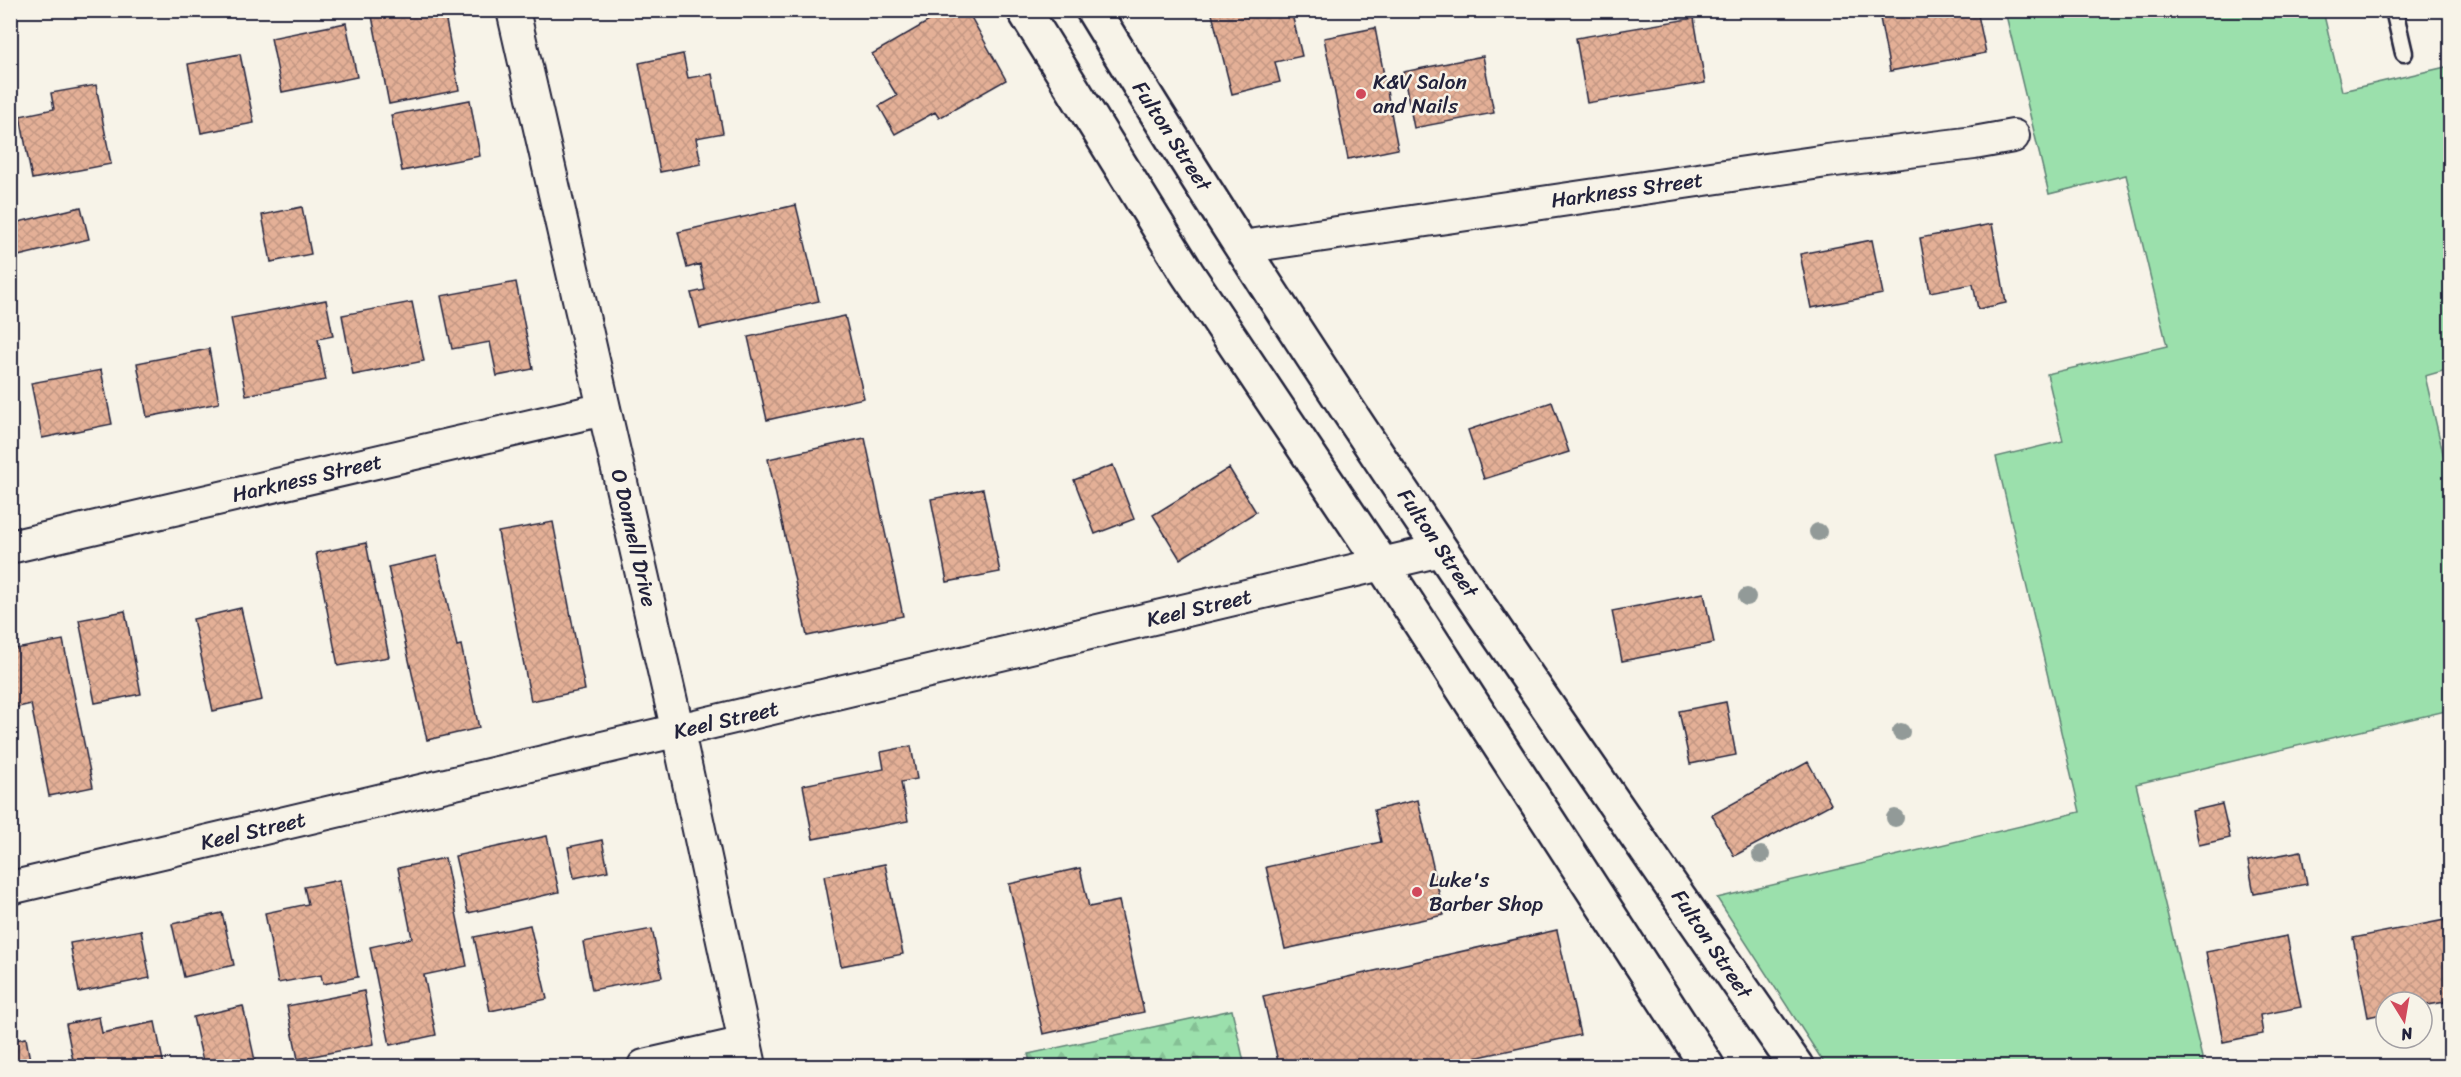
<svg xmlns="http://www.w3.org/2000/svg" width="2461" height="1077" font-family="Sriracha,sans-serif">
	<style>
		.green { fill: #9be0ac; stroke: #5e8174; stroke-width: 1.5 }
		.forest { fill: url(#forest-firs); stroke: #5e8174; stroke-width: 1.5 }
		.building { fill: url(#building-cross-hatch); stroke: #22223b; stroke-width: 1.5 }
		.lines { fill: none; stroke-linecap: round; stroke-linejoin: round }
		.lane-casing { stroke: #22223b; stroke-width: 21 }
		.street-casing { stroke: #22223b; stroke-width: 36 }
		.secondary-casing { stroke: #22223b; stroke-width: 38 }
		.lane { stroke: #f7f3e8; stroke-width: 16 }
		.street { stroke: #f7f3e8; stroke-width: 32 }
		.secondary { stroke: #f7f3e8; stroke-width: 33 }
		.tree { fill: #929a98 }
		.poi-dot { fill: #d1495b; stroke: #f7f3e8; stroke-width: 2 }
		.labels { text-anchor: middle; stroke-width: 5; stroke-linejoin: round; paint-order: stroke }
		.poi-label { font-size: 21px; fill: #22223b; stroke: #f7f3e8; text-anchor: start }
		.street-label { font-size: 21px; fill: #22223b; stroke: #f7f3e8 }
	</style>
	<defs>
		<pattern id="forest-firs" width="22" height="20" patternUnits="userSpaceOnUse" patternTransform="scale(1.5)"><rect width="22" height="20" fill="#9be0ac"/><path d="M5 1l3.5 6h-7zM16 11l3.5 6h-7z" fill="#85c095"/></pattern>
		<pattern id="building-cross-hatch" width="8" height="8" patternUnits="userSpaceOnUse" patternTransform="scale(1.5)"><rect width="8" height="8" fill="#e4b097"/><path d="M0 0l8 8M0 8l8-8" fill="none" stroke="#c39783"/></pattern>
	</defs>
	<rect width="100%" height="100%" fill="#f7f3e8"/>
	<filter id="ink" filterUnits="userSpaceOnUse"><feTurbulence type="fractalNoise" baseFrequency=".0167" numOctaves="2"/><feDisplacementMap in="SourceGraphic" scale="12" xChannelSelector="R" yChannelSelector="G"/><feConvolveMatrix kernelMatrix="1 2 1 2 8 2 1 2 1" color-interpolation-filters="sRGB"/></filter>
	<g filter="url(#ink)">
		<path class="green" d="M2005,11H2323L2342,91L2450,66V369L2425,376L2450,483V710L2136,784L2204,1066H1826L1717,898L2080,812L1996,457L2063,441L2047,374L2167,346L2126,175L2049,194Z"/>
		<path class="forest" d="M1232,1010L1245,1066H1031L1028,1054Z"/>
		<path class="building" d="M402,10H444L459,90L389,104L372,16Z
			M948,10H967L1006,80L939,118L935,112L895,134L879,106L897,96L872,54Z
			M1211,10H1291L1302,56L1275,62L1280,82L1232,94Z
			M1920,10H1977L1986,53L1890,71L1880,18Z
			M1694,18L1705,83L1587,103L1576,38Z
			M346,23L357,77L282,92L271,38Z
			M1375,28L1398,149L1348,159L1324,38Z
			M240,54L254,123L201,133L188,64Z
			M683,54L688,78L712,74L723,133L696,138L701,164L660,172L639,63Z
			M1483,56L1494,113L1414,128L1403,72Z
			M96,85L111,164L32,179L20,116L54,109L51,93Z
			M470,100L480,156L402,171L391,115Z
			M796,205L819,301L700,328L691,293L705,290L700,264L687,268L678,232Z
			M81,207L89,239L10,258V224Z
			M302,207L311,254L271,262L262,215Z
			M1992,224L2006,303L1978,309L1973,284L1930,292L1920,238Z
			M1872,240L1883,294L1811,308L1800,254Z
			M516,282L533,369L497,376L490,342L452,349L441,296Z
			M326,300L333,336L318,339L326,380L246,395L231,318Z
			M412,302L424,361L353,375L342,315Z
			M845,316L864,398L767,420L748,337Z
			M209,349L219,403L147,417L137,363Z
			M101,370L112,424L42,438L31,383Z
			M1552,402L1569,452L1484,479L1468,430Z
			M865,438L903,616L807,636L768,459Z
			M1113,465L1134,519L1095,534L1074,480Z
			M1229,468L1256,512L1180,559L1153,515Z
			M983,489L1000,572L947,582L931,499Z
			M553,522L585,690L531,701L498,532Z
			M366,543L389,657L338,666L316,553Z
			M437,556L457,646L461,645L479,728L427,740L388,567Z
			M1704,593L1714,643L1622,661L1612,611Z
			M241,608L262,700L213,711L193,619Z
			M125,611L141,694L95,703L79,620Z
			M63,640L93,787L49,796L31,704L10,709V650Z
			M1726,702L1736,755L1690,764L1679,711Z
			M911,746L917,779L901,782L908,821L813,839L803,785L884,769L881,752Z
			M1808,762L1831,804L1734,856L1712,815Z
			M1418,800L1444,915L1285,949L1266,867L1381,842L1374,810Z
			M2222,804L2230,838L2199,845L2192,811Z
			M547,836L559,892L468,913L455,856Z
			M602,840L608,871L574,878L568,847Z
			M2301,851L2307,884L2254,894L2248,861Z
			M445,858L467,966L424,975L436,1035L390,1045L370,947L412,938L398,868Z
			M885,864L903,954L841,966L824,876Z
			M1080,868L1089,907L1119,901L1144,1012L1043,1034L1009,884Z
			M340,880L358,977L323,984L321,975L278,983L265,913L308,904L304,887Z
			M222,913L234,965L184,977L172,924Z
			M2445,920L2450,951V1001L2422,1006V1002H2386V1013L2368,1017L2353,938Z
			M530,925L547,999L490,1011L474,937Z
			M652,929L662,977L592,990L583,942Z
			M141,930L150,978L79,992L70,943Z
			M1557,930L1580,1035L1437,1066H1279L1263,996Z
			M2287,936L2301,1007L2260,1015L2263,1034L2223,1042L2206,952Z
			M364,991L374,1044L298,1059L287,1006Z
			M243,1006L256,1065L204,1066L193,1017Z
			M99,1017L102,1033L155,1022L164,1066H74L66,1024Z
			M26,1038L31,1066H10V1041Z"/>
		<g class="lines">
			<defs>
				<path id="lane" d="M2394,10L2404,53"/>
				<path id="street" d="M513,10L678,732L750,1066
					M1242,247L1827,161L1974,143L2013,136
					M10,547L604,409
					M10,888L1441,550
					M644,1066L745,1043"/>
				<path id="secondary" d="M1024,10L1187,273L1382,564L1707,1066
					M1093,10C1313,371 1555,719 1796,1066"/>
			</defs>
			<use href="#lane" class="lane-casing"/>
			<use href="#street" class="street-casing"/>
			<use href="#secondary" class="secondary-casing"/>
			<use href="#lane" class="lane"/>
			<use href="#street" class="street"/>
			<use href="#secondary" class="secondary"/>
		</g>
		<g class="tree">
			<circle cx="1818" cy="532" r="9"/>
			<circle cx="1747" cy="597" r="9"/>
			<circle cx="1901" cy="732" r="9"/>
			<circle cx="1895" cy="818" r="9"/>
			<circle cx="1761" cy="855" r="9"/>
		</g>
	</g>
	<g class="poi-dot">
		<circle cx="1361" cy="94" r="6"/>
		<circle cx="1417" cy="892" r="6"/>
	</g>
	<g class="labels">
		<g class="poi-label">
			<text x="1373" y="89">K&amp;V Salon<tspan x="1373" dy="24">and Nails</tspan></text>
			<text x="1429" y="887">Luke's<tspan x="1429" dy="24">Barber Shop</tspan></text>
		</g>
		<g class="street-label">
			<text transform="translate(1172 136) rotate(57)" y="7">Fulton Street</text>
			<text transform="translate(1627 190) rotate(-8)" y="7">Harkness Street</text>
			<text transform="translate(307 478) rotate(-13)" y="7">Harkness Street</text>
			<text transform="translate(634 538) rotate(77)" y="7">O Donnell Drive</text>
			<text transform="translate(1438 543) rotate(56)" y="7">Fulton Street</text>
			<text transform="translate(1199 608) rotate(-13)" y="7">Keel Street</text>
			<text transform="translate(726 720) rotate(-13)" y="7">Keel Street</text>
			<text transform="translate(253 831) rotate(-13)" y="7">Keel Street</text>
			<text transform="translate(1712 944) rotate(56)" y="7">Fulton Street</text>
		</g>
	</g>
	<rect width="2461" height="1077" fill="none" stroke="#f7f3e8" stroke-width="36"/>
	<rect x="18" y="18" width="2425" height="1041" fill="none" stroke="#22223b" stroke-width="2" filter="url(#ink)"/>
	<g transform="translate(2404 1020) rotate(169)"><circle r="28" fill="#f7f3e8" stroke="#a29fa3" stroke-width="1.5"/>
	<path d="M0-4.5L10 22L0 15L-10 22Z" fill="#d1495b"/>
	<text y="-9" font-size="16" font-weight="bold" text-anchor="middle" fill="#22223b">N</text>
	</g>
</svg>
